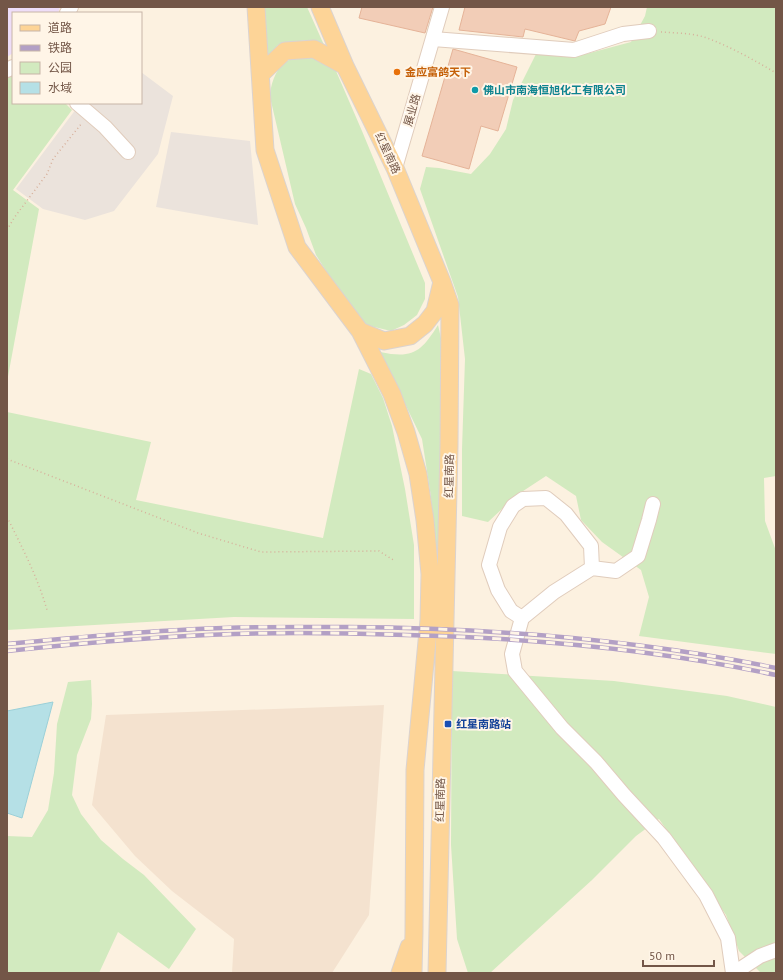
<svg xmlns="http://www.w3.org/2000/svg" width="783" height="980" font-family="'PT Sans','Noto Sans SC',sans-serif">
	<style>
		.residential { fill: #f4e2cf }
		.industrial { fill: #ebe3dc }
		.education { fill: #eeddf8 }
		.green { fill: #d2eabf }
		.water { fill: #b5e0e6; stroke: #9bd0d8 }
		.building { fill: #f2cdb7; stroke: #e5b398 }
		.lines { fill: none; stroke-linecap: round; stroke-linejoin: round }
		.minor-casing { stroke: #e0ccbc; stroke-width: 16 }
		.major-casing { stroke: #dbd3cf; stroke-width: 19 }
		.path { stroke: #d7b09b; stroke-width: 1.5; stroke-dasharray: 1 3; stroke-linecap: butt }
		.minor { stroke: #fff; stroke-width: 14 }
		.major { stroke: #fdd497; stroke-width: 17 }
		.rail-casing { stroke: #b3a0c5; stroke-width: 4.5 }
		.rail { stroke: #fff5e7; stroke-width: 3; stroke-dasharray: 9; stroke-linecap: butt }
		.food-dot { fill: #e8710a; stroke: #fff5e7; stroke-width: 1.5 }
		.culture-dot { fill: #0f9aa8; stroke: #fff5e7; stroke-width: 1.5 }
		.transit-dot { fill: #1a4fb4; stroke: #fff5e7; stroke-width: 1.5 }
		.labels { text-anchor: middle; stroke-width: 4; stroke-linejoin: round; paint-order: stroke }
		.food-label { font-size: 11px; font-weight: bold; fill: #c56008; stroke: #fff5e7; text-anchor: start }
		.culture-label { font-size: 11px; font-weight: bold; fill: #0d838f; stroke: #fff5e7; text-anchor: start }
		.street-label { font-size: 11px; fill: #735647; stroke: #fff5e7 }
		.transit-label { font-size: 11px; font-weight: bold; fill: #164399; stroke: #fff5e7; text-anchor: start }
	</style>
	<rect width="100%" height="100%" fill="#fcf1e0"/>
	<path class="residential" d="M384,705L369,915L332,973H232L234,939L172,891L135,856L92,805L106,715Z"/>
	<path class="industrial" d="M141,72L173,96L158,154L114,211L85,220L43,209L16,189L76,109L70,103H141Z
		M171,132L250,141L258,225L156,207Z"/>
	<path class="education" d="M7,7H60L58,13H13V53L7,57Z"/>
	<path class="green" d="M263,7H307L324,45L306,40L278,45L265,63Z
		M647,7H776V476L764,478L765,521L776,551V654L639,636L649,597L641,570L602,542L581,520L576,496L546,476L517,495L488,522L462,516V449L465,359L458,297L420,189L426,167L439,168L471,174L490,154L506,129L513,100L537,52L557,54H586L631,42L645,16Z
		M297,56L312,57L326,62L336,71L362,131L425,283V299L417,315L404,325L391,331L362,324L356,318L316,255L306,228L295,204L270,97C270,86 275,70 285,62C289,60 293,58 297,56Z
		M13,73V103H65L72,110L13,190L39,209L7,382V76Z
		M438,325L443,347L438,624L433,562L431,497L422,439L380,352C413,359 421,352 438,325Z
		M359,369L371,374L383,398L392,426L405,489L414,545V619L234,617L7,630V412L151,442L136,500L323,538Z
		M452,671L614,681L727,696L776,707V973H761L739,951L726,915L659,819L636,836L592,880L490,973H468L457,939L451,845Z
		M91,680L92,704L91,719L77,755L72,795L81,814L101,840L123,859L144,875L196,929L169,969L118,932L99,973H7V836L32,837L48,810L54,773L57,724L68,682Z"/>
	<path class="water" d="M53,702L22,818L7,813V711Z"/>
	<path class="building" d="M362,7H433L425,33L359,18Z
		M465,7H611L605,24L579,31L575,41L525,29L523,37L459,30Z
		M453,49L517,67L498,131L481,126L469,169L422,156Z"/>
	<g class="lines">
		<defs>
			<path id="minor" d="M67,13L71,7
				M433,39L574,50L623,34L649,31
				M7,70L13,67
				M77,103L105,127L128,152
				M395,168L442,7
				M653,504L649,520L638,556L616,571L592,568L554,592L522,618L512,654L515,671L562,728L596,762L624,795L664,838L706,895L728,938L733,973
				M522,618L511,611L498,590L489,565L500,527L513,506L523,499L546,498L566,514L591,546L592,568
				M734,973L760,956L776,950"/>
			<path id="major" d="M256,7L265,150L297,247L360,331L392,394L406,432L418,474L425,520L430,574L429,620L415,770L414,932L413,973
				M320,7L345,66L395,168L442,282L450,305L449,446L437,973
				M261,74L285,51L314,49L345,66
				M360,331L384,341L410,336L425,324L435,311L442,282
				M400,973L409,947"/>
		</defs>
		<use href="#minor" class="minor-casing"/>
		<use href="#major" class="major-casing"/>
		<path class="path" d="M661,32C676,33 693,33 707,38C731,47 754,60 776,73
			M7,230L14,218L47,174L53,159L82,123
			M7,459L198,533L261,552L379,551L395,561
			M7,517C22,547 38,578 47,610"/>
		<use href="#minor" class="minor"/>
		<use href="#major" class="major"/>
		<defs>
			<path id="rail" d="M7,644C70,638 133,632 197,629C247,626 297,627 348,627C491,628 635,639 776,668
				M7,651C83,643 159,636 235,634C292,632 349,633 406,635C530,638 654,649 776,675"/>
		</defs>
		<use href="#rail" class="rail-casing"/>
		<use href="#rail" class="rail"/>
	</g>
	<circle class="food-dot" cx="397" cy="72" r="4"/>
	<circle class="culture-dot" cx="475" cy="90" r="4"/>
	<rect class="transit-dot" x="444" y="720" width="8" height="8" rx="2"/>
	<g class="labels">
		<g class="food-label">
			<text x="405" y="76">金应富鸽天下</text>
		</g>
		<g class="culture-label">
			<text x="483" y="94">佛山市南海恒旭化工有限公司</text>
		</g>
		<g class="street-label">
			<text transform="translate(412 110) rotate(-74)" y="4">展业路</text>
			<text transform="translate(388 153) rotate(65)" y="4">红星南路</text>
			<text transform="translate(449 476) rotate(-89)" y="4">红星南路</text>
			<text transform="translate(440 800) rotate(-89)" y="4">红星南路</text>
		</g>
		<g class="transit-label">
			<text x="456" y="728">红星南路站</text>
		</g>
	</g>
	<rect width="783" height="980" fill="none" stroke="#735647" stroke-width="16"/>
	<rect x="12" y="12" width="130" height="92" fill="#fff5e7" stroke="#c7b5a7"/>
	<rect x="20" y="25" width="20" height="6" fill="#fdd497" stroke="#c7b5a7"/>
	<text x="48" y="32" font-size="12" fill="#735647">道路</text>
	<rect x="20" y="45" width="20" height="6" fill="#b3a0c5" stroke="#c7b5a7"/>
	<text x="48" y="52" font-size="12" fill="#735647">铁路</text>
	<rect x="20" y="62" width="20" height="12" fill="#d2eabf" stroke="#c7b5a7"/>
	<text x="48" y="72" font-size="12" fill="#735647">公园</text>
	<rect x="20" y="82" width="20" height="12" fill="#b5e0e6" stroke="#c7b5a7"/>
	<text x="48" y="92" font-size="12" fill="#735647">水域</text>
	<path d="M643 960v6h71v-6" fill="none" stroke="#735647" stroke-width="2"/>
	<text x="649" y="960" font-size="12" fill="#735647" stroke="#fff5e7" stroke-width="3" paint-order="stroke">50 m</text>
</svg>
